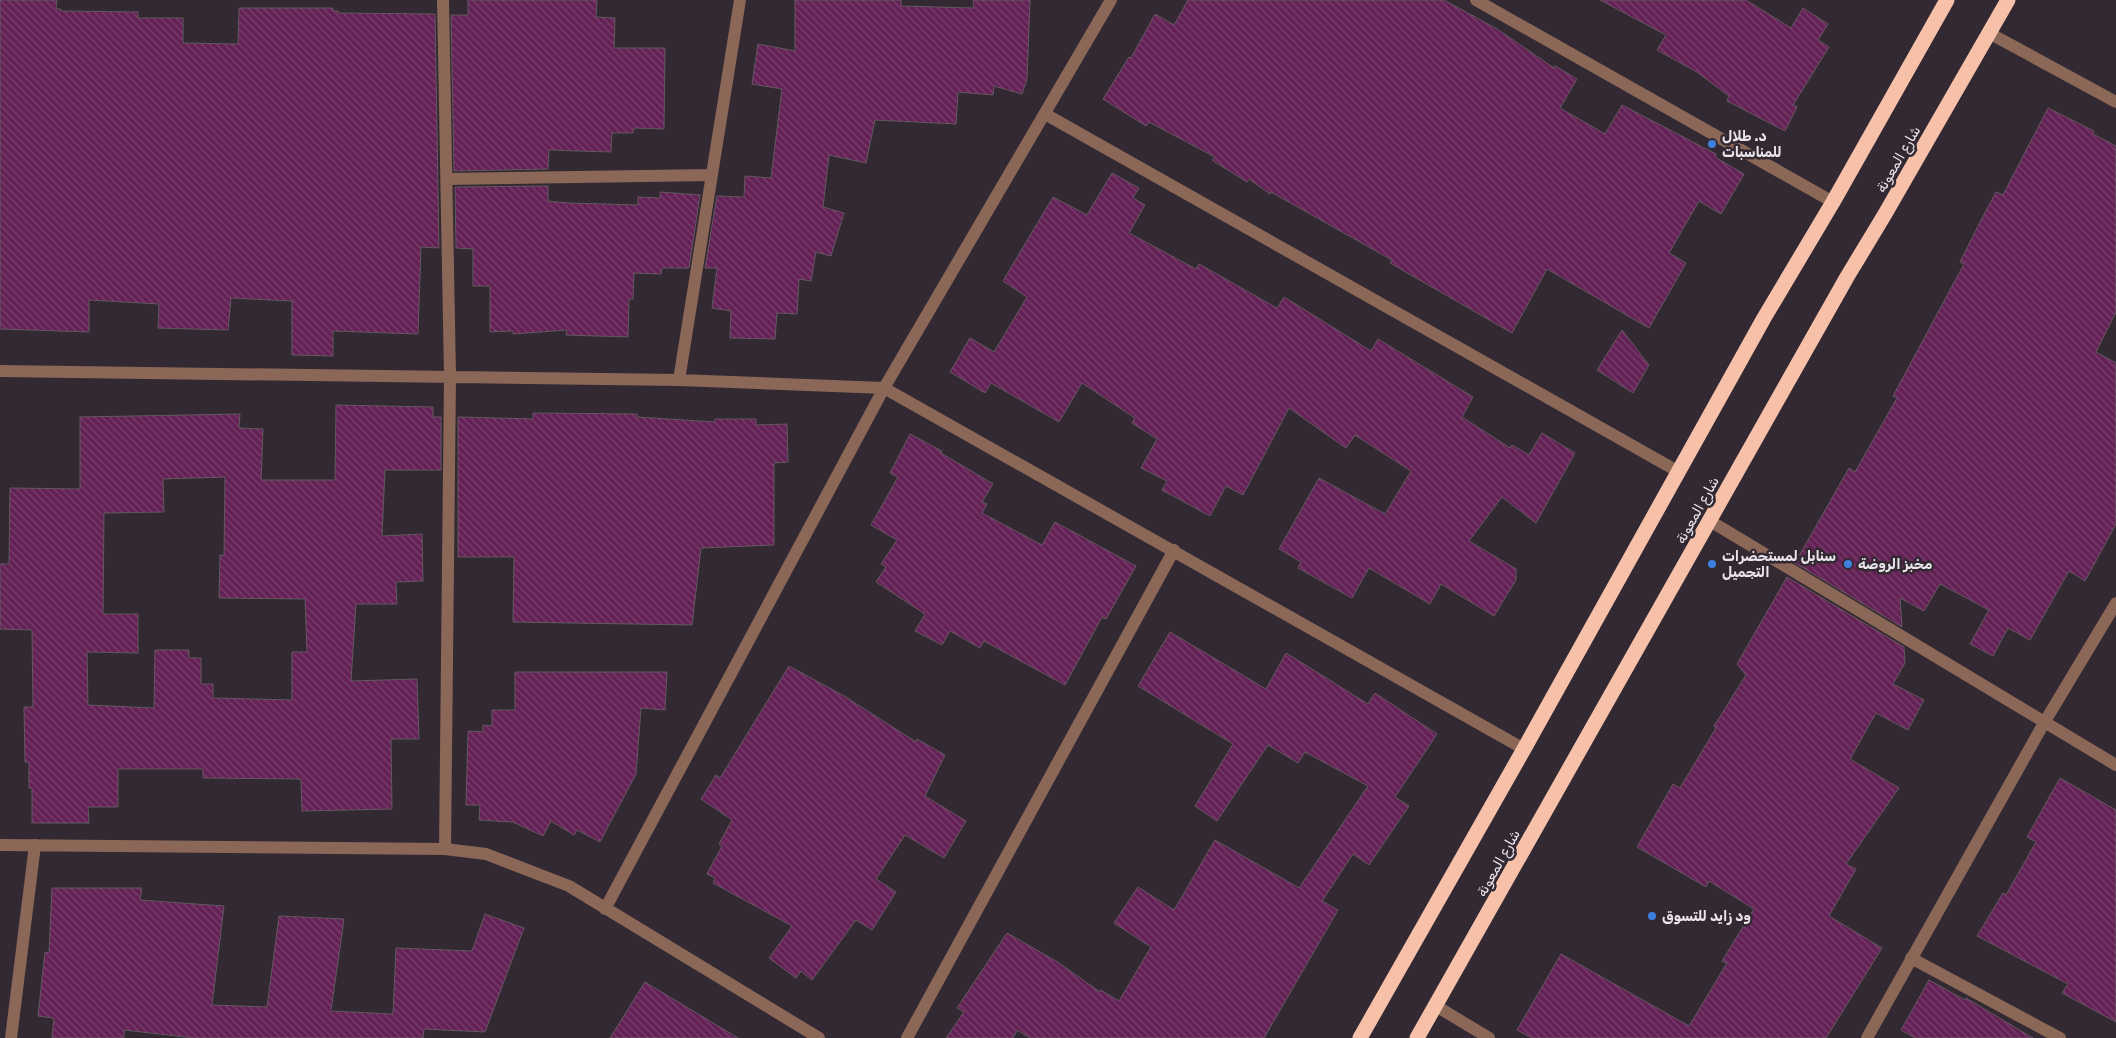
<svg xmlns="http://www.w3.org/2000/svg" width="2116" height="1038" font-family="Rubik,'Noto Naskh Arabic',sans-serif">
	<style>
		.building { fill: url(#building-back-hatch); stroke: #645860; fill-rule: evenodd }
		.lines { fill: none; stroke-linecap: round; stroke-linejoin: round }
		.minor { stroke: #8b6757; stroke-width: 12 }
		.highway { stroke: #f6c0a9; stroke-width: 15 }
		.shop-dot { fill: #3f7fe0; stroke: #322933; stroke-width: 2 }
		.labels { text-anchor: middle; stroke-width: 5; stroke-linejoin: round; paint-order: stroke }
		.poi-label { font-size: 14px; font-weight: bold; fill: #ebe5eb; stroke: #322933; text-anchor: start }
		.street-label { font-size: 14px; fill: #ebe5eb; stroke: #322933 }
	</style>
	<defs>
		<pattern id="building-back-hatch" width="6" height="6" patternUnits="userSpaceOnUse" patternTransform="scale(1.25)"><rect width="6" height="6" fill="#632155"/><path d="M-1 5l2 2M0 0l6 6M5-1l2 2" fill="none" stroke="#7a416e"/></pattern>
	</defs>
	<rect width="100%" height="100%" fill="#322933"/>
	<path class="building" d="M0,0H57L56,9H61L60,11L138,12V18H183V43L238,44L239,8H333V11H338V13L435,14L439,248L421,247L418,334L333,331V356L292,355V301L231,298L228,330L158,328L159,304L89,300V332L0,329Z
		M468,0H597L596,17L615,18L614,48H665L664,129L634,128L633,133H612L611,152L549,150L548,169L454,171L451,15H468Z
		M795,0H901V6L974,8L973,0H1030L1027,79L1022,94L994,86L993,95L958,92L956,124L875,120L866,163L829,155L823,207L844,213L831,256L816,252L811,281L799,279L797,314L777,313L775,339L730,338L731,311L712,308L717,268H705L717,196L744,197L745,176L771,178L782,89L752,84L758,44L795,51Z
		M1188,0H1444L1497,29L1554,68L1555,66L1577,79L1560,108L1605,134L1622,105L1716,154L1715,157L1744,174L1721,214L1699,201L1669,253L1686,263L1649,328L1547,269L1512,333L1390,263L1392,260L1271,192L1270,194L1249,179L1247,182L1212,160L1215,157L1149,122L1146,126L1103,99L1129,57L1131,58L1155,14L1174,25Z
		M1600,0H1746L1791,28L1803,8L1828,24L1818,40L1829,47L1793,105L1797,107L1785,131L1727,101L1729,96L1697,72L1657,50L1666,35Z
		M2048,108L2094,131L2093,134L2116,146V312L2096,352L2116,363V524L2085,581L2069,571L2030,640L2008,628L1993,656L1970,644L1989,610L1940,584L1924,611L1900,598L1902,627L1795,563L1849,468L1855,472L1897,398L1893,396L1964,264L1960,262L1980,222L1996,192L2003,195Z
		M1112,173L1139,188L1133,198L1145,205L1129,233L1196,269L1199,264L1277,308L1284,297L1371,351L1378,339L1473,397L1462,417L1510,448L1512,445L1529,455L1542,433L1575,453L1536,523L1502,497L1469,541L1516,569V580L1494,616L1441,584L1430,604L1369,568L1352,598L1298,568L1301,562L1279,549L1319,478L1385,514L1411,471L1355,435L1346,448L1289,408L1243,495L1226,486L1210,516L1162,490L1167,481L1141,468L1157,439L1132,423L1135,418L1082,383L1059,422L991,383L985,393L950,372L970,338L994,352L1027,297L1003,281L1053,197L1087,215Z
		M548,186V201L568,203L638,205V197L660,198V192L700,195L689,268H662L661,274L634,273L633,299H629L628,337L566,335L567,330L513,334V331L490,332V286H473V249L456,248L455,187Z
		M1622,330L1649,365L1633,393L1597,370Z
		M336,405L433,407V417H441V470H385L382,536L422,534L423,581L396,582L397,604H356L351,681L417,679L419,739H391L392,809L302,811L301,779L203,778V769H118V807H88L89,823H32V788H29V762H25L24,707H33L32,630L0,629V564H9L10,488L80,489V417L240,414L239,428L263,429L261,480H335ZM225,477L224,556L220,555L219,598L305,599L307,652H292V700L213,698V684H201V658H189V650H155L154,708L88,705L87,652L138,653V614H103L104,513L164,512L163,479Z
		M533,413L637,414V417L715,422V419H756V425L787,424L788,462L774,463V545L701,548L692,625L513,622L514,557H458V417L533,419Z
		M910,434L942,451L941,453L993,484L982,502L987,504L982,513L1042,545L1055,522L1136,566L1106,619L1102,617L1065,685L984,641L980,648L950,631L942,645L915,631L925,614L876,582L886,567L881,564L897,540L871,525L898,477L890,473Z
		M1787,577L1904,647L1905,663L1893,684L1924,700L1908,730L1876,713L1850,759L1899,788L1846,864L1856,869L1829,916L1882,948L1826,1038H1532L1517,1030L1561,954L1689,1026L1727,963L1722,961L1754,909L1709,881L1706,887L1637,847L1673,784L1680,788L1716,728L1714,726L1746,675L1737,664Z
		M1170,632L1266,689L1286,653L1368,704L1375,693L1437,734L1395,797L1409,806L1369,865L1353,854L1322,901L1338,910L1264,1038H1030L1017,1030L1013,1038H946L964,1012L957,1008L1007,933L1056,961L1100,992L1101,990L1119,1001L1151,947L1114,923L1138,887L1174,910L1215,840L1299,888L1368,786L1305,752L1298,763L1268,745L1217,821L1195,806L1233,744L1138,686Z
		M789,666L844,696L916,742L917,739L945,755L925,796L966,821L944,858L905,835L876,879L896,892L872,930L856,920L812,980L801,971L796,978L769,958L792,926L713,883L715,878L707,874L722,846L719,844L732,820L701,799L716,775L720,778Z
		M515,672H667L665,710L641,708L636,774L600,842L577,830L574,835L551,821L543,836L513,822L479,820L480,805H466L468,731L483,732V725L492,726V710H515Z
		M2060,778L2116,810V1022L2062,993L2068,984L1977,936L2003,893L2006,895L2036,842L2027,837Z
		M52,888H142L140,900L224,906L212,1005L267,1007L279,916L344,919L331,1011L393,1014L396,948L472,951L485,914L524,928L485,1032L424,1029L423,1038H194L124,1030V1038H52L54,1018L38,1016L45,952L49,953Z
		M1929,980L1965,1000L1966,998L2033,1038H1915L1901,1030Z
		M645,982L738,1038H610Z"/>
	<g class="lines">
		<path class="minor" d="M443,0L450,376L445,849
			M1476,0L1833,202
			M1989,33L2116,102
			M1045,114L1679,472
			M447,179L712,175
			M0,371L679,380L884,388L1524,749
			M679,380L740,0
			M1710,521L2116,765
			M0,845L445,849L486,854L569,886L819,1038
			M605,909L884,388L1111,0
			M1911,958L2060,1038
			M1436,1006L1489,1038
			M11,1038L35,845
			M907,1038L1174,550
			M1867,1038L2044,723L2116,603"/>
		<path class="highway" d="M1360,1038L1524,749L1764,318L1833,202L1947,0
			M1417,1038L1847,277L1885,214L2008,0"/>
	</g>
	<g class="shop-dot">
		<circle cx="1712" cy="144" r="5"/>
		<circle cx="1712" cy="564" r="5"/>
		<circle cx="1848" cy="564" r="5"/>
		<circle cx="1652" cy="916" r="5"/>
	</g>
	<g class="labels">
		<g class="poi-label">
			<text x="1722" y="141">د. طلال<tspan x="1722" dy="16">للمناسبات</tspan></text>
			<text x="1722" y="561">سنابل لمستحضرات<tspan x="1722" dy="16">التجميل</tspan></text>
			<text x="1858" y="569">مخبز الروضة</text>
			<text x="1662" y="921">ود زايد للتسوق</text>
		</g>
		<g class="street-label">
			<text transform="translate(1898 159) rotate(-60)" y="5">شارع المعونة</text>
			<text transform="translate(1697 510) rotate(-61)" y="5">شارع المعونة</text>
			<text transform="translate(1498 863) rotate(-61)" y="5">شارع المعونة</text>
		</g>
	</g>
</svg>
